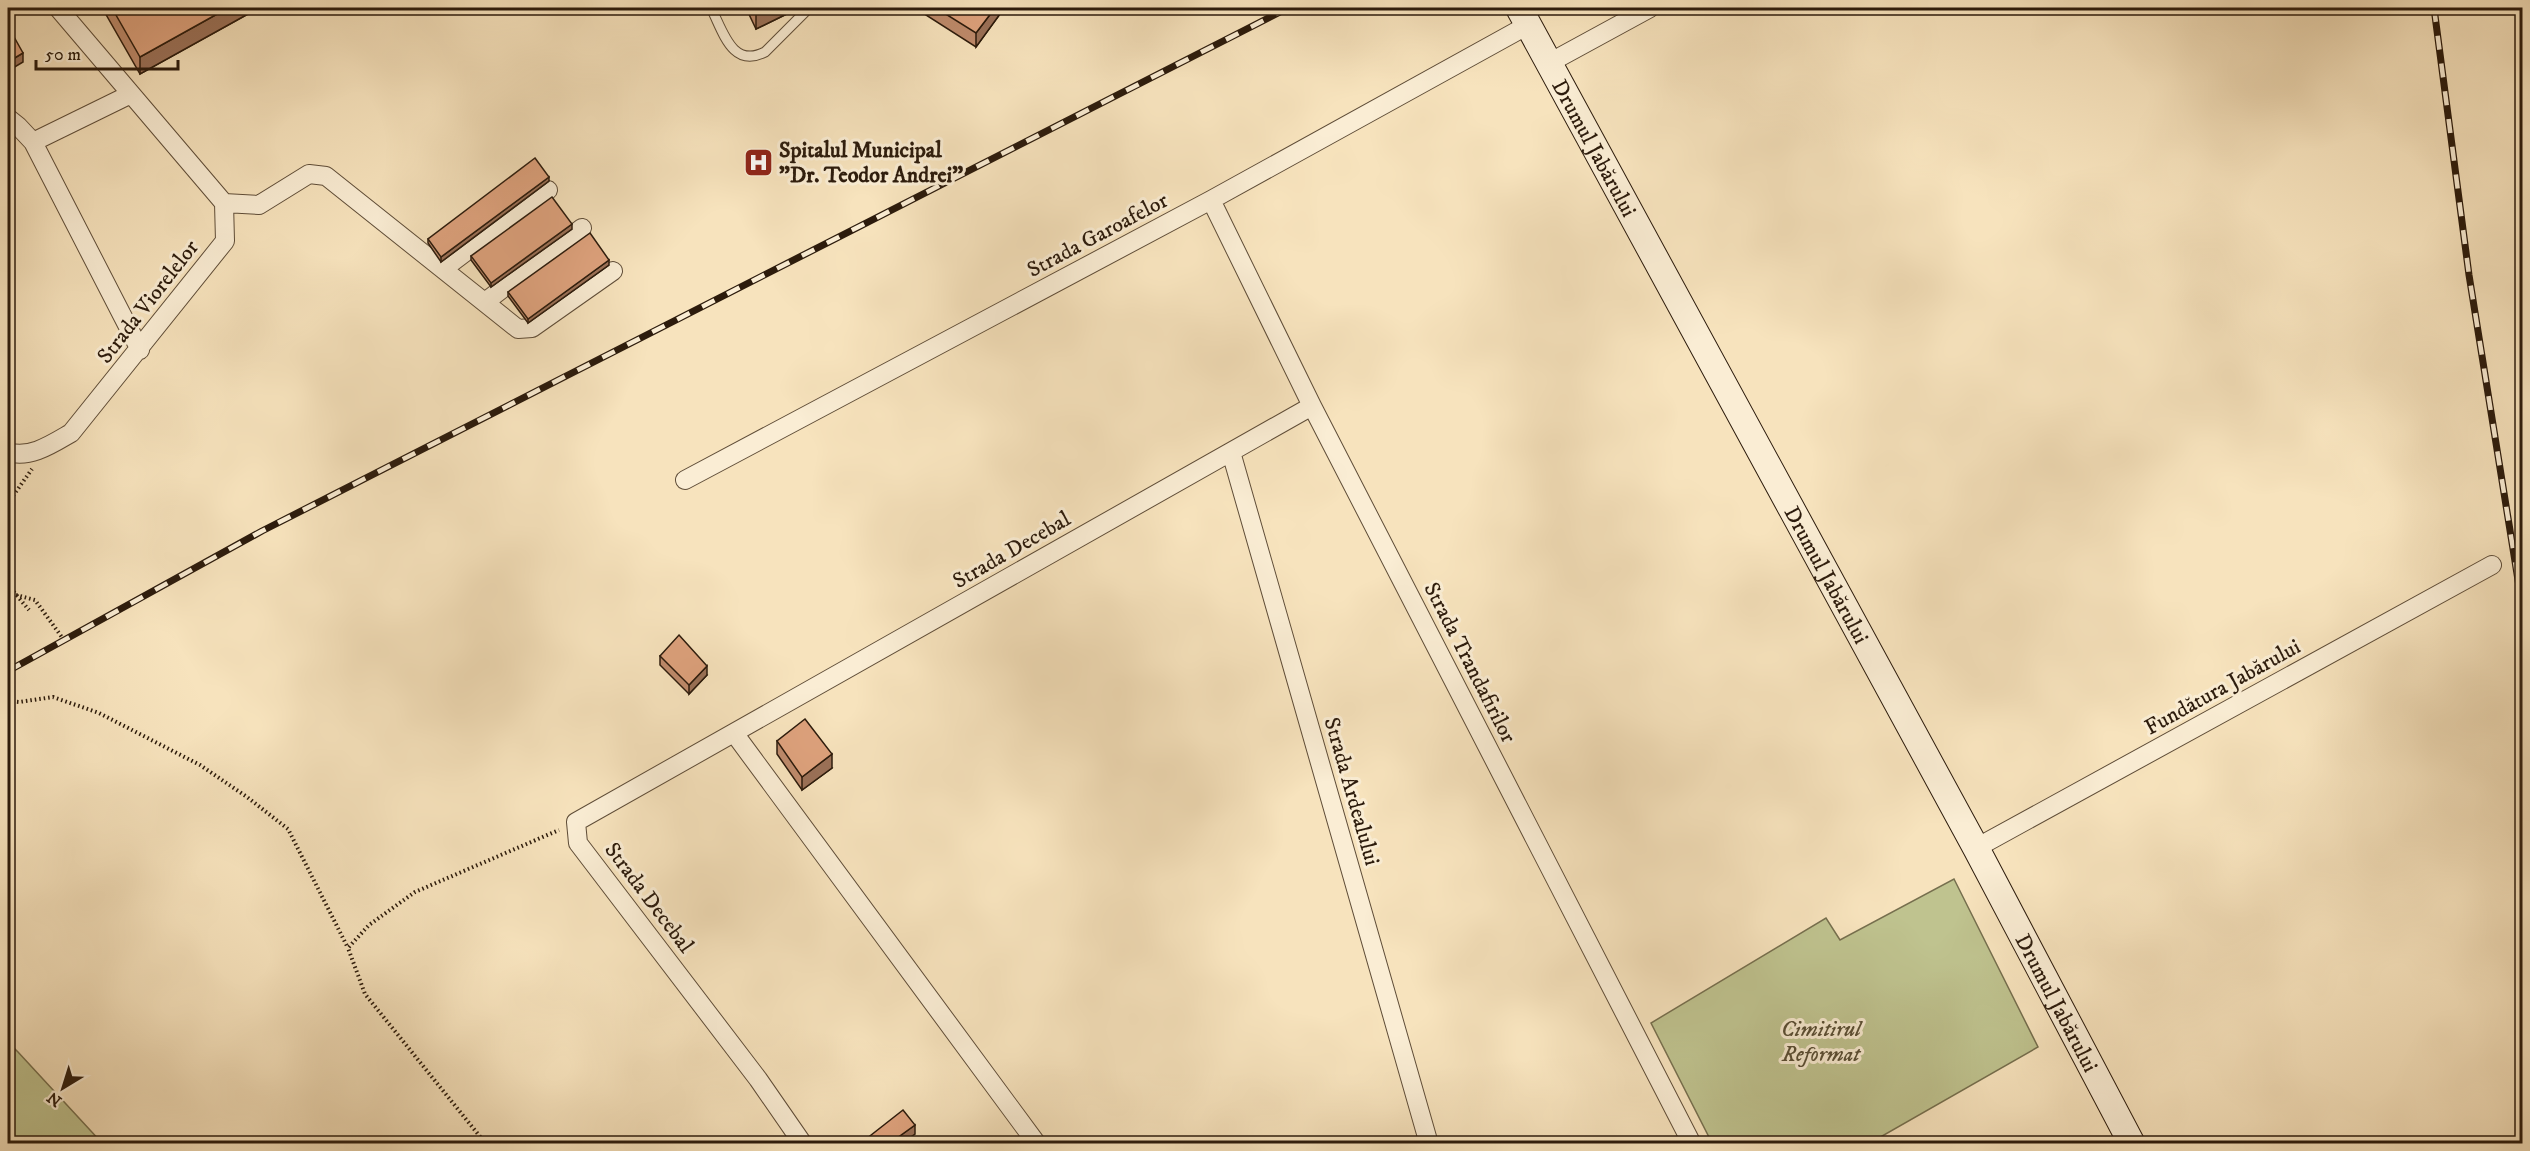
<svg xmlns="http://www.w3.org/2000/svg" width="2530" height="1151" font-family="'IM FELL DW Pica',serif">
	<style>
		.green { fill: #bfc38f; stroke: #766f4e; stroke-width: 1.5 }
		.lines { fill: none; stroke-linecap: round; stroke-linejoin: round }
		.service-casing { stroke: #5f4d38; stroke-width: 11 }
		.minor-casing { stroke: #5f4d38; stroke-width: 20 }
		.secondary-casing { stroke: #2c1b0c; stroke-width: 28 }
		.path { stroke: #2c1b0c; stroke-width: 4; stroke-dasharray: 1.5 3; stroke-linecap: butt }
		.service { stroke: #faedd4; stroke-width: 9 }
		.minor { stroke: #faedd4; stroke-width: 18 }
		.secondary { stroke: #faedd4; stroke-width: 26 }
		.rail-casing { stroke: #2c1b0c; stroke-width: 7 }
		.rail { stroke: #faedd4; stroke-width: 4.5; stroke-dasharray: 14; stroke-linecap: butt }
		.wall { fill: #bf8b6c; stroke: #2c1b0c; stroke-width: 1.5 }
		.shaded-wall { fill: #9b7158; stroke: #2c1b0c; stroke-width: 1.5 }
		.building { fill: #dea27d; stroke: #2c1b0c; stroke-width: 1.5 }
		.labels { text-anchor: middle; stroke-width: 6; stroke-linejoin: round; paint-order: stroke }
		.street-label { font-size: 22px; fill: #2c1b0c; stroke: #faedd4 }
		.poi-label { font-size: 22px; font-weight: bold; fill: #2c1b0c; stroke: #faedd4; text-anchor: start }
		.park-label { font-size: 22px; font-style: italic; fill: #584d33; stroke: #faedd4 }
	</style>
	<rect width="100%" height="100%" fill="#f7e3bd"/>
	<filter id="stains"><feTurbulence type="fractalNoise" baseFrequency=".00333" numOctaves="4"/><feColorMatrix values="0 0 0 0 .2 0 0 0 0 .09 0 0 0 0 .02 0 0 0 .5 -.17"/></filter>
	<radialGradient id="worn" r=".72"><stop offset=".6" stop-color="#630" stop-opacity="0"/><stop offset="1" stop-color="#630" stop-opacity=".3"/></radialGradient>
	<path class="green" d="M1954,879L2038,1047L1870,1143H1712L1651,1023L1826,918L1840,940Z
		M8,1042L18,1052L102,1143H8Z"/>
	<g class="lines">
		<defs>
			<path id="service" d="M711,8C723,31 732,69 765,52L809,8"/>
			<path id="minor" d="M1549,63L1650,8
				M8,118L18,126L33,142L140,350
				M33,142L131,94
				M1211,200L1312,406L1692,1144
				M224,203L259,205L309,174L326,176L518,329L532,328L613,271
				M443,269L548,190
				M485,302L582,228
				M8,452C30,459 52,444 71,433L225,241L224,203L58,8
				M1231,452L1429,1144
				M685,480L1211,200L1528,25
				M734,733L1037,1144
				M1976,848L2492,565
				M803,1144L758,1079L578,843L576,822L1312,406"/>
			<g id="secondary">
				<path id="s1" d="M1519,8L1976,848L2132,1144"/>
			</g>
		</defs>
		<use href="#service" class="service-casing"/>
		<use href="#minor" class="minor-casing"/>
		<use href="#secondary" class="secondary-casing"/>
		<path class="path" d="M8,503L32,469
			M8,585L29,610
			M16,595L35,600L64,640
			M8,701L19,702L53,697L99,713L200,765L247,797L288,829L348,948
			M486,1144L365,994L348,948L369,925L415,892L559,830"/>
		<use href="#service" class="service"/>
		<use href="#minor" class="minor"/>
		<use href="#secondary" class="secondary"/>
		<defs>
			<path id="rail" d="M2434,8L2469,275L2522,605
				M8,671L262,531L1288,8"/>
		</defs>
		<use href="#rail" class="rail-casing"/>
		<use href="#rail" class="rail"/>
	</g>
	<path class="wall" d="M104,8H157V9L248,8V14L140,74L104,11Z
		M746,8H799L756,29Z
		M915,8H1000V14L976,47Z
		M549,181L441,262L428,243V239Z
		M572,229L491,287L471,260V256Z
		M609,265L528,323L508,296V292Z
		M660,656L707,675L689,694L660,665Z
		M777,741L832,768L802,790L777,754Z"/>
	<path class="shaded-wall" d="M228,8H248V14L140,74V57Z
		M764,8H799L756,29V11Z
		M995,8H1000V14L976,47V33Z
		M23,53V62L8,71V62Z
		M549,177V181L441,262V257Z
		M572,224V229L491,287V283Z
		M609,260V265L528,323V319Z
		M707,666V675L689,694V685Z
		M832,754V768L802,790V777Z
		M915,1125V1134L902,1143H890Z"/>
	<path class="building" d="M112,8H157V9L160,8H228L140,57Z
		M754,8H764L756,11Z
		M936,8H995L976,33Z
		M8,28H9L23,53L8,62Z
		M535,158L549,177L441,257L428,239Z
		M552,197L572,224L491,283L471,256Z
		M590,233L609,260L528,319L508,292Z
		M679,635L707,666L689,685L660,656Z
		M805,719L832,754L802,777L777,741Z
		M903,1110L915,1125L890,1143H861Z"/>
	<defs>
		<symbol id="hospital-square" viewBox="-11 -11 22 22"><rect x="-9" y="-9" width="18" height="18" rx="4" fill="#8f2418" stroke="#faedd4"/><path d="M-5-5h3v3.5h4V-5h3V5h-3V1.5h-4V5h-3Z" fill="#fff"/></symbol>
	</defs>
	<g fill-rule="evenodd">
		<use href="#hospital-square" x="742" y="146" width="33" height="33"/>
	</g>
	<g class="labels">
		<g class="street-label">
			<text dy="8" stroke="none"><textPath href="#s1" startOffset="159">Drumul Jabărului</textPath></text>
			<text transform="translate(1097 234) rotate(-28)" y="8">Strada Garoafelor</text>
			<text transform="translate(147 301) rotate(-52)" y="8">Strada Viorelelor</text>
			<text transform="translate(1011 549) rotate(-30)" y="8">Strada Decebal</text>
			<text dy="8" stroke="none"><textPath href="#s1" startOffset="645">Drumul Jabărului</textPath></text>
			<text transform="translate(1471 662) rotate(63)" y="8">Strada Trandafirilor</text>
			<text transform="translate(2222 686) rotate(-29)" y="8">Fundătura Jabărului</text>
			<text transform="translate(1353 791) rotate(74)" y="8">Strada Ardealului</text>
			<text transform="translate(650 897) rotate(53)" y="8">Strada Decebal</text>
			<text dy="8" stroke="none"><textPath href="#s1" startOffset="1131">Drumul Jabărului</textPath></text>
		</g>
		<g class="poi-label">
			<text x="779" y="157">Spitalul Municipal<tspan x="779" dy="25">"Dr. Teodor Andrei"</tspan></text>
		</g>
		<g class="park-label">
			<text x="1821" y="1036">Cimitirul<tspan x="1821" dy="25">Reformat</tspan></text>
		</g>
	</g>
	<rect width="2530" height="1151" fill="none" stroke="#f7e3bd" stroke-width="30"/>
	<rect x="9" y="9" width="2512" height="1133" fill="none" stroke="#2c1b0c" stroke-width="3"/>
	<rect x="15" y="15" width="2500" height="1121" fill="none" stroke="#2c1b0c" stroke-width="1.5"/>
	<g transform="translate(63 1088) rotate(218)" stroke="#faedd4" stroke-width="4.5" paint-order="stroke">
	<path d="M0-4.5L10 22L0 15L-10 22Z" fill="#2c1b0c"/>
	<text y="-9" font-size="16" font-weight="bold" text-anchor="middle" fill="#2c1b0c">N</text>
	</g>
	<path d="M36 60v9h142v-9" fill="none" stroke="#2c1b0c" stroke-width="3"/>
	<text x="45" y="60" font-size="18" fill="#2c1b0c" stroke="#faedd4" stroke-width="4.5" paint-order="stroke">50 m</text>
	<rect width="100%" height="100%" filter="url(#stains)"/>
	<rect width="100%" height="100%" fill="url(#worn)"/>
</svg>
